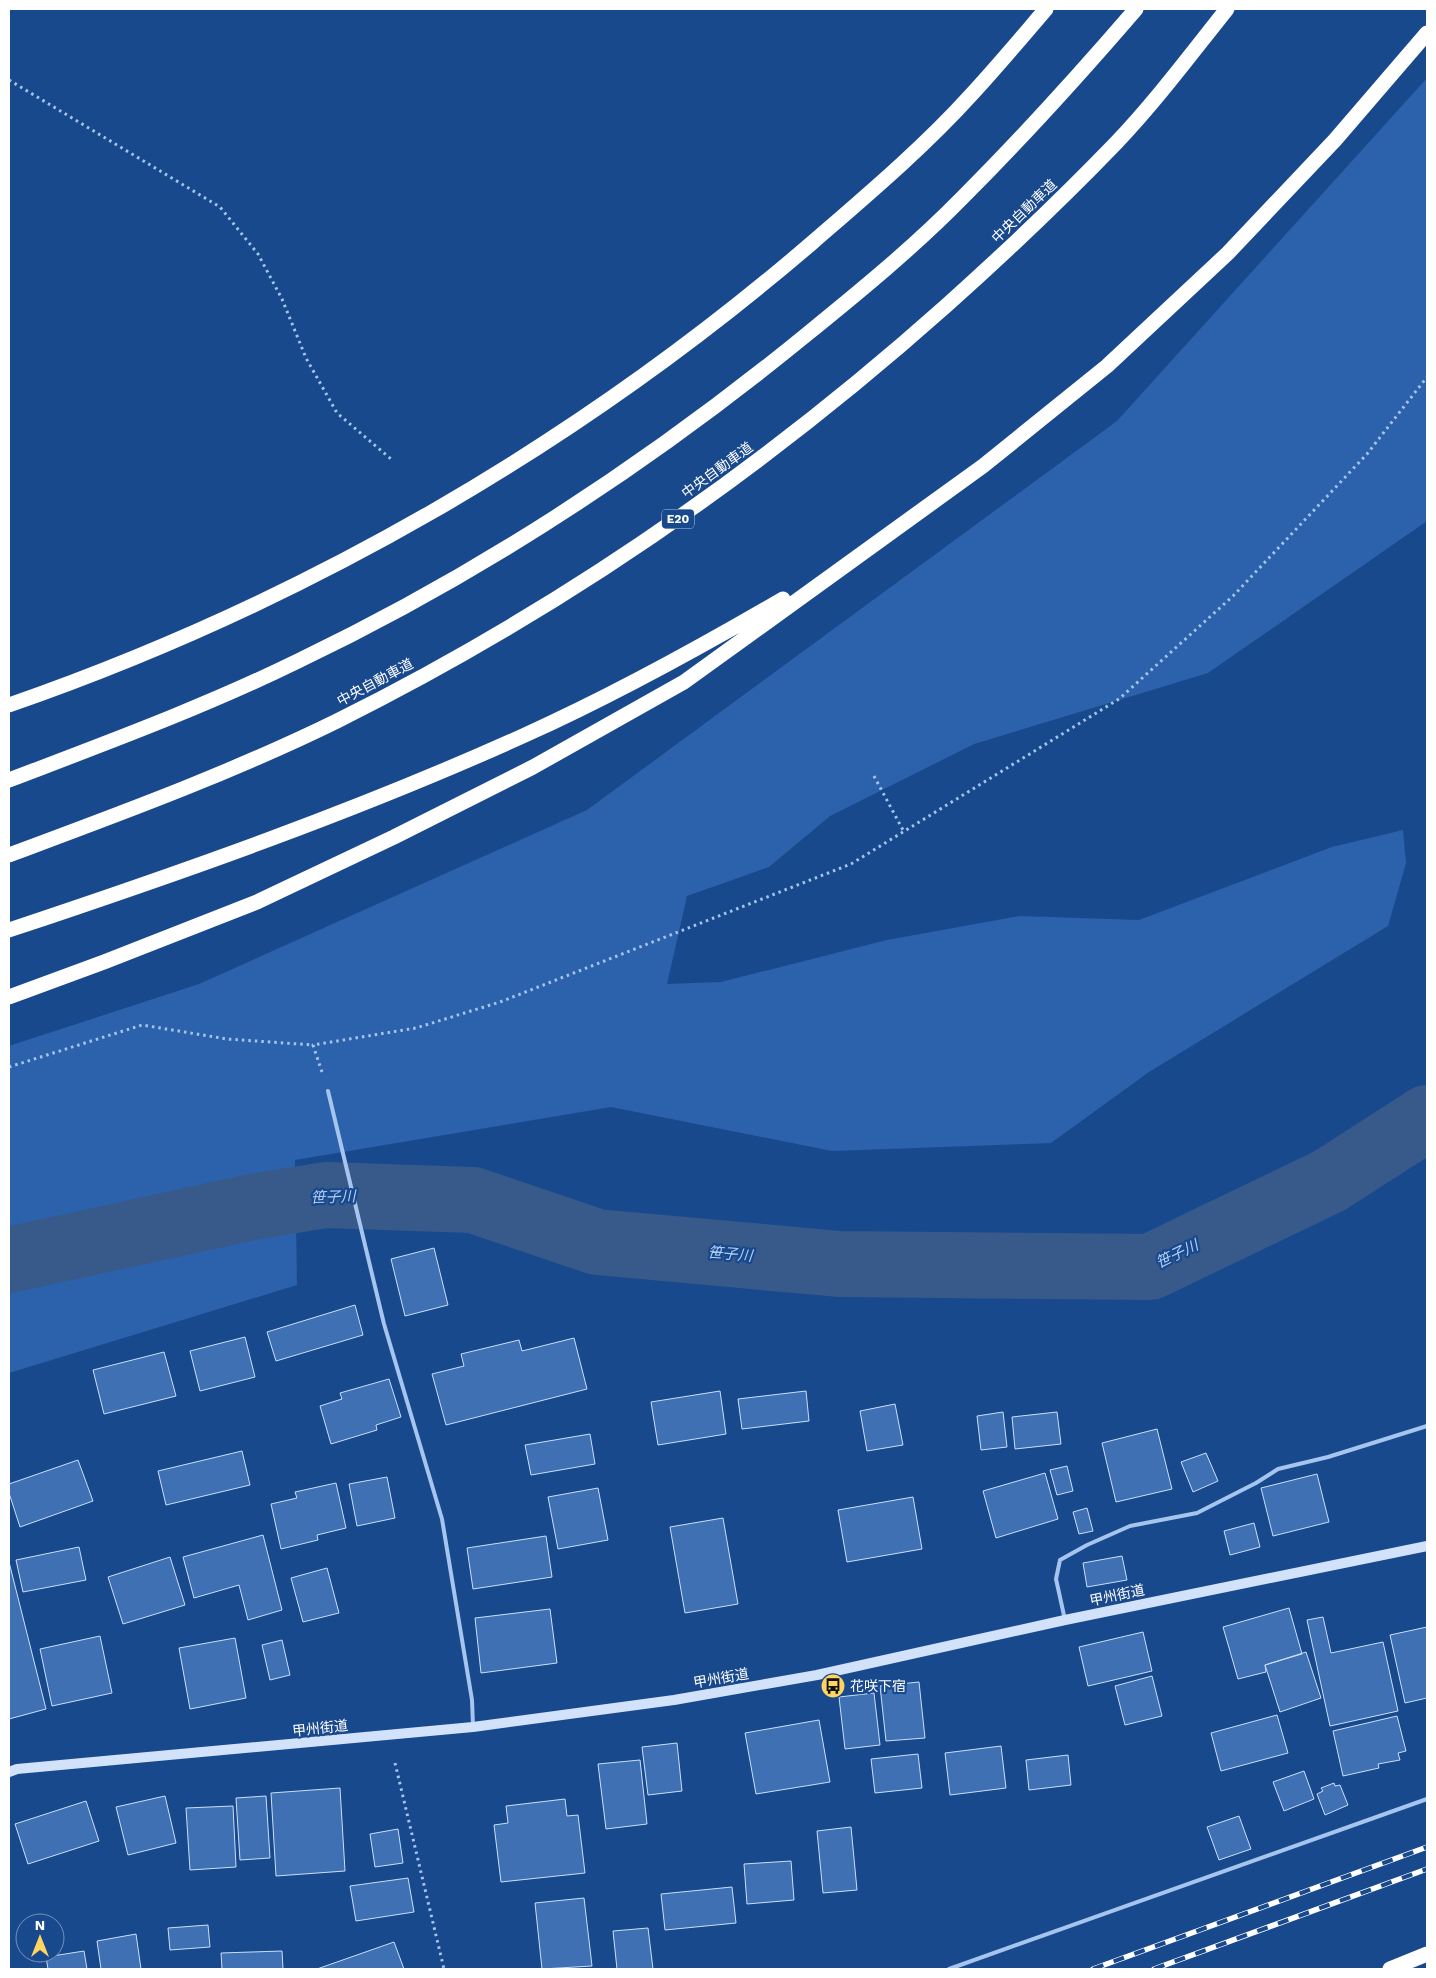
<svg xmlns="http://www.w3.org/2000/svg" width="1436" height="1978" font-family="'Work Sans','Noto Sans JP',sans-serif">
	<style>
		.green { fill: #2c62ab }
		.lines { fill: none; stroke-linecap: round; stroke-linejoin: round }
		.river { stroke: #375a8b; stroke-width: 66 }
		.building { fill: #3e70b3; stroke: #cbdffa }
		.path { stroke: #a5c4ee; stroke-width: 3; stroke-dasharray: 2.5 4; stroke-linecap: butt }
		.lane { stroke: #a5c4ee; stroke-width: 4 }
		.secondary { stroke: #d2e2fa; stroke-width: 10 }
		.highway { stroke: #fff; stroke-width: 15 }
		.rail-casing { stroke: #fff; stroke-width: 5.5 }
		.rail { stroke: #19498d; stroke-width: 4; stroke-dasharray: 11; stroke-linecap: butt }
		.labels { text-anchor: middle; stroke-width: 4.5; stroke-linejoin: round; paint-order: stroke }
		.shield { fill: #19498d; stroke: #bac8dd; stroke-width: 1 }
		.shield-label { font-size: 12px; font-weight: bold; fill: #fff }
		.street-label { font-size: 14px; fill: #fff; stroke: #19498d }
		.poi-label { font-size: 14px; fill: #fff; stroke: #19498d; text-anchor: start }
		.water-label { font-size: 15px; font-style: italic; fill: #b1cef5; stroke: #19498d }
	</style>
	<rect width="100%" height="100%" fill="#19498d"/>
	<path class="green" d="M1427,78V521L1208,673L974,744L830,816L769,867L687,896L667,984L721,982L887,940L1020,916L1139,920L1332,847L1403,830L1406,863L1388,926L1149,1072L1051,1143L832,1151L611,1107L295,1160L297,1285L9,1373V1046L199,984L587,810L1117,421Z"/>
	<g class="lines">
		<path class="river" d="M9,1260L252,1207L326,1195L473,1200L597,1242L839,1264L1150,1267L1329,1181L1427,1118"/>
	</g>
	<path class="building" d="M434,1248L448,1305L405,1316L391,1259Z
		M355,1305L363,1335L276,1361L267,1332Z
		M245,1337L255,1377L200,1391L190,1351Z
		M574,1338L587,1389L446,1425L432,1374L464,1366L461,1354L519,1340L522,1351Z
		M164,1352L176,1396L104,1414L93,1370Z
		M389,1379L401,1417L376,1425L377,1430L331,1444L320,1406L342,1399L340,1393Z
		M720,1391L726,1434L658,1445L651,1402Z
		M806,1391L809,1421L742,1429L738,1399Z
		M895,1404L903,1445L867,1451L860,1411Z
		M1003,1412L1007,1447L981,1450L977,1416Z
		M1057,1412L1061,1444L1015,1449L1012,1417Z
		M1157,1429L1172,1489L1116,1502L1102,1443Z
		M590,1434L595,1464L531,1475L525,1445Z
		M242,1451L250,1485L166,1505L158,1471Z
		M1206,1453L1218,1481L1193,1492L1181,1462Z
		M78,1460L93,1501L20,1527L9,1493V1484Z
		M1067,1466L1073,1491L1057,1495L1050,1470Z
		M1045,1473L1058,1519L996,1538L983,1491Z
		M1317,1474L1329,1522L1273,1536L1261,1488Z
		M387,1477L395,1518L357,1526L349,1484Z
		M336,1483L346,1528L317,1535L318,1540L281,1549L271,1504L297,1498L295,1492Z
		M598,1488L608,1540L558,1549L548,1497Z
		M913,1497L922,1549L847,1562L838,1510Z
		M1087,1508L1093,1531L1079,1534L1073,1512Z
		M723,1518L738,1604L685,1613L670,1527Z
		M1254,1523L1260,1547L1230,1555L1224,1531Z
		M263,1535L282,1610L248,1620L239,1585L194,1598L183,1557Z
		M546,1536L552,1577L473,1589L467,1548Z
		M79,1547L86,1580L23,1592L16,1560Z
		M1122,1556L1127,1580L1087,1587L1083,1563Z
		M170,1557L185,1605L123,1624L108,1577Z
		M9,1562L46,1709L9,1719Z
		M327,1568L339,1613L303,1622L291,1578Z
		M1289,1608L1302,1654L1265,1665L1266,1672L1238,1679L1223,1627Z
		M550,1609L557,1663L481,1673L475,1618Z
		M1323,1617L1331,1653L1383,1642L1398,1711L1330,1726L1307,1620Z
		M1427,1627V1698L1405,1703L1390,1635Z
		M1143,1632L1152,1671L1088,1686L1079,1647Z
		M100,1636L112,1693L52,1706L40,1649Z
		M235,1638L246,1698L190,1709L179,1648Z
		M282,1640L290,1675L270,1680L262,1645Z
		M1306,1652L1321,1698L1280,1712L1265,1665Z
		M1152,1676L1162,1716L1125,1725L1115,1686Z
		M919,1682L925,1738L886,1741L880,1686Z
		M874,1693L880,1745L845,1749L839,1697Z
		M1277,1715L1288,1753L1221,1771L1211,1733Z
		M1397,1716L1406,1751L1398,1753L1400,1760L1378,1764L1379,1768L1343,1776L1333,1731Z
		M819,1720L830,1782L756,1794L745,1733Z
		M677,1743L682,1791L648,1795L642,1747Z
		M1001,1746L1006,1788L950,1795L945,1753Z
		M918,1754L922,1788L875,1793L871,1759Z
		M1068,1755L1071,1785L1029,1790L1026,1760Z
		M640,1760L647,1824L606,1829L598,1764Z
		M1304,1771L1314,1799L1284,1811L1273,1782Z
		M1334,1783L1335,1786L1340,1785L1348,1805L1325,1815L1317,1794L1323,1791L1321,1788Z
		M340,1788L345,1871L276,1876L271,1793Z
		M165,1796L176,1843L128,1855L116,1807Z
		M266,1796L270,1858L240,1860L236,1798Z
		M565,1799L567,1816L578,1815L585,1873L501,1882L494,1825L508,1823L506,1806Z
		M86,1801L99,1841L28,1864L15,1824Z
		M233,1806L236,1867L190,1870L186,1808Z
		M1239,1816L1251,1849L1219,1860L1207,1827Z
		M851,1827L857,1890L823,1893L817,1831Z
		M398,1829L403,1863L375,1867L370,1834Z
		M791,1861L794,1900L747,1904L744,1864Z
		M408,1878L414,1912L356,1921L350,1886Z
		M732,1887L736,1923L665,1930L661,1894Z
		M584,1898L592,1966L542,1969L535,1903Z
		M208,1925L210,1947L170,1950L168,1928Z
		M648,1928L653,1969H617L613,1931Z
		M136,1934L141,1969H101L97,1941Z
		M394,1942L404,1969H317Z
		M84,1951L87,1969H48L46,1957Z
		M282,1951L283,1969H222L221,1953Z"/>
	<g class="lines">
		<path class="path" d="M9,80L220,207L258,254L282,299L306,358L337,413L391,459
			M874,776L904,832
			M9,1067L142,1025L227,1039L313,1045
			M322,1072L313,1045L416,1028L500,1002L851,864L1119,699L1233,596L1367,454L1427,377
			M395,1763L444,1969"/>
		<path class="lane" d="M328,1091L384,1324L442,1519L472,1700L473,1726
			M1065,1620L1056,1579L1060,1560L1087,1545L1130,1526L1197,1513L1256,1483L1278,1469L1328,1457L1427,1426
			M949,1969L1427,1799"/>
		<path class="secondary" d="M9,1772L17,1769L473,1727L674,1700L817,1675L1065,1620L1427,1546"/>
		<path class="highway" d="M9,705C303,603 577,445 813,242C866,196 924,147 971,95C997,67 1022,37 1046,9
			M9,780C106,743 204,707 298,661C480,574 649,463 806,335C859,292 914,247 962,198C1023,137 1080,74 1136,9
			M9,855C119,814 231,773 337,721C560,610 762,470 947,305C1005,253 1062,199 1116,143C1156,101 1191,54 1227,9
			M9,930C183,872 357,811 525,735C614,695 699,648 783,599
			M9,997L104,962L257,902L394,837L533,767L684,682L983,466L1107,366L1228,253L1335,140L1427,33
			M1390,1969L1427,1954"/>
		<defs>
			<path id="rail" d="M1093,1969L1427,1847
				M1154,1969L1427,1869"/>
		</defs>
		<use href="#rail" class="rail-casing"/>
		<use href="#rail" class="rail"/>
	</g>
	<defs>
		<symbol id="bus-disc" viewBox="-11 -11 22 22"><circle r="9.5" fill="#ffd562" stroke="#19498d"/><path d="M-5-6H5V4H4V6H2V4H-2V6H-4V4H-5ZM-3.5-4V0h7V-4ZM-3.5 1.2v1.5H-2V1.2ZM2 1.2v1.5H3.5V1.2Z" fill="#111"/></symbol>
	</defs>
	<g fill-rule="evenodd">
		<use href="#bus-disc" x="819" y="1672" width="28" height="28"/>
	</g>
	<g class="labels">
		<rect class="shield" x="662" y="509.5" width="32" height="19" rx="4"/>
		<g class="shield-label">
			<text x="678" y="523">E20</text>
		</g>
		<g class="street-label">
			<text transform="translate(1024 211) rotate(-44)" y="5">中央自動車道</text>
			<text transform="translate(717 470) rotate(-36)" y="5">中央自動車道</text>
			<text transform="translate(375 682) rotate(-28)" y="5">中央自動車道</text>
			<text transform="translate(1117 1595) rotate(-12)" y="5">甲州街道</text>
			<text transform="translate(721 1678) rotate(-10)" y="5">甲州街道</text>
			<text transform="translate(320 1728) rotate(-6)" y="5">甲州街道</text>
		</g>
		<g class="poi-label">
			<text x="850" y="1691">花咲下宿</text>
		</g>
		<g class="water-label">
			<text transform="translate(333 1197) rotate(-2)" y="5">笹子川</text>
			<text transform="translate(730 1254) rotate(5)" y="5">笹子川</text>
			<text transform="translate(1177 1254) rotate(-26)" y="5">笹子川</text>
		</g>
	</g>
	<rect width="1436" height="1978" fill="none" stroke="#ffffff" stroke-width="20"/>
	<g transform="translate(40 1938)"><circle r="24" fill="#19498d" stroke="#7592bb"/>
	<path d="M0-4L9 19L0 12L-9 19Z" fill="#ffd562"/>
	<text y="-8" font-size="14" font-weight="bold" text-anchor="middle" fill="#ffffff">N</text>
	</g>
</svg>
